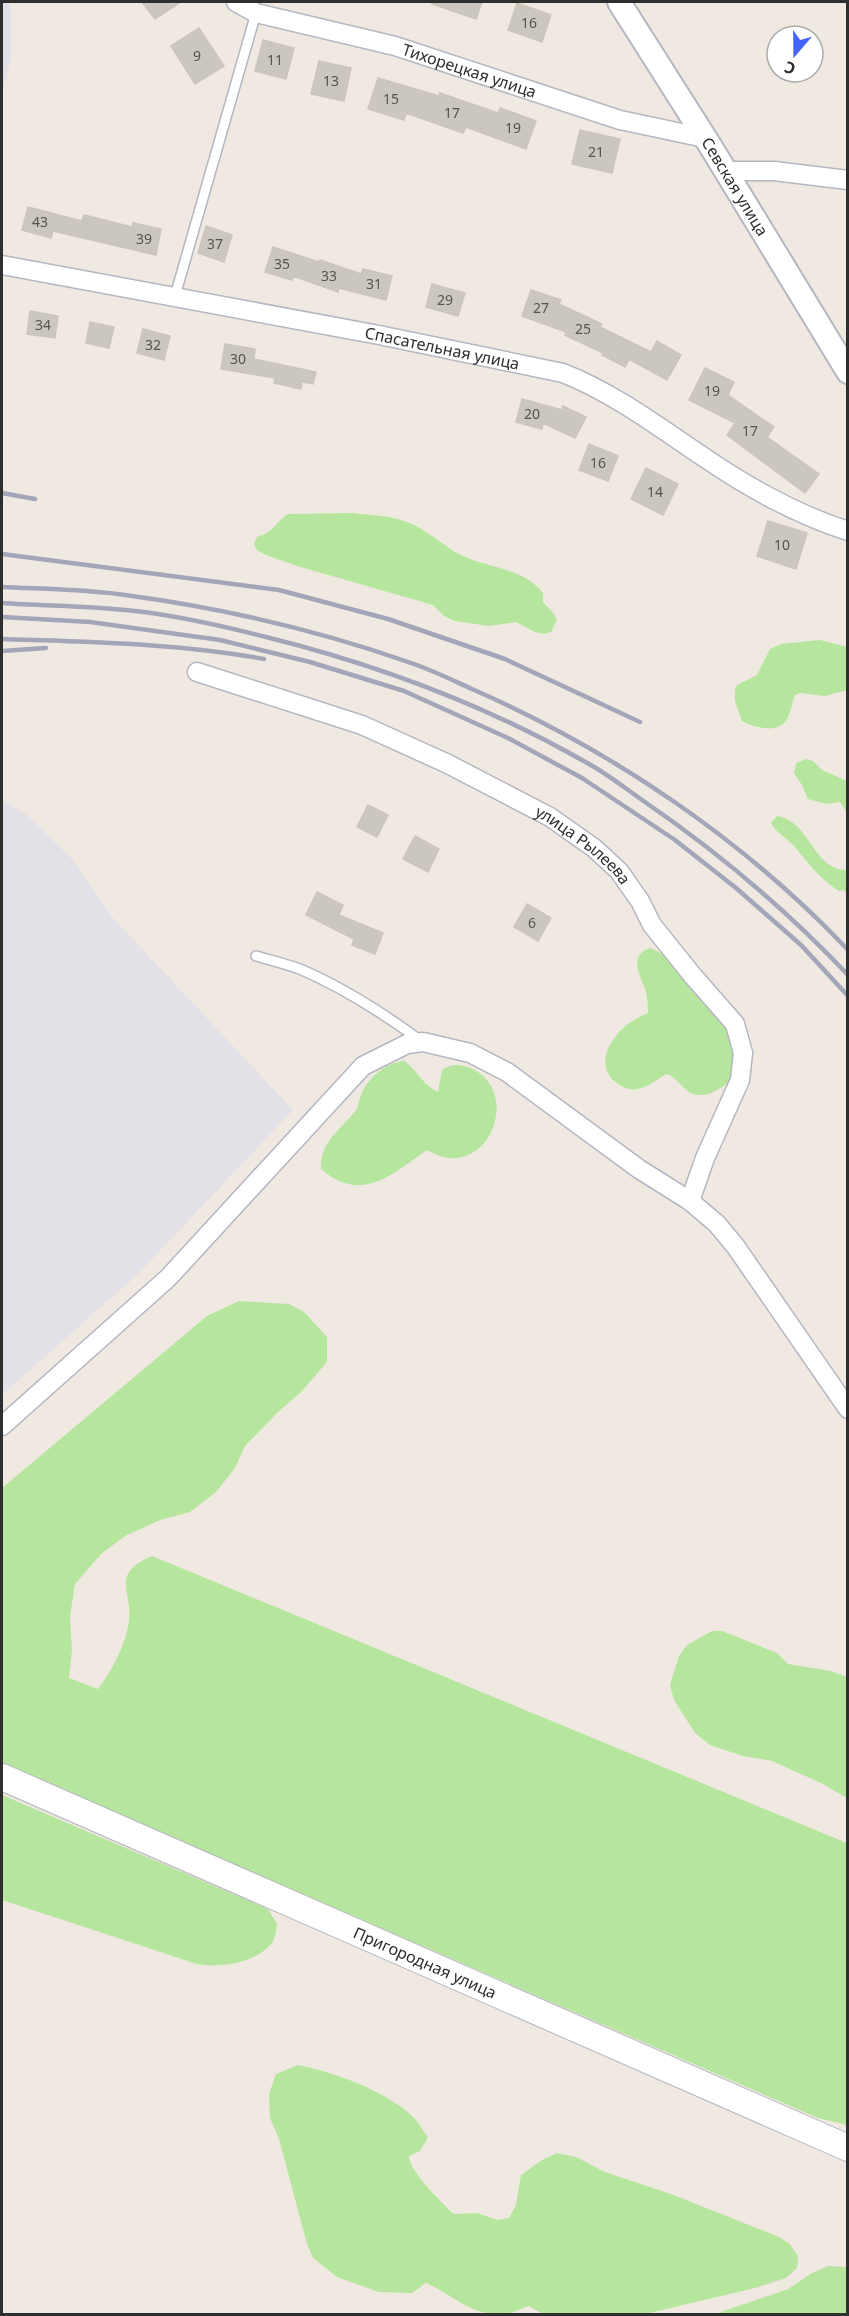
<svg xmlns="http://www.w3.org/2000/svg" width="849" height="2316" font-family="'Noto Sans',sans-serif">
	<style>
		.industrial { fill: #e3e1e8 }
		.green { fill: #b6e59e }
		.building { fill: #cbc7bf; stroke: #cbc5ba; stroke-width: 1.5 }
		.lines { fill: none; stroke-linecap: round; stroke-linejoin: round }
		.service-casing { stroke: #b4b7c1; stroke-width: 12 }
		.minor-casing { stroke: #b4b7c1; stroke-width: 21 }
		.tertiary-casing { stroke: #b4b7c1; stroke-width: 26 }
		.secondary-casing { stroke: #b4b7c1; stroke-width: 28 }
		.service { stroke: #fff; stroke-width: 9 }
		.minor { stroke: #fff; stroke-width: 18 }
		.tertiary { stroke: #fff; stroke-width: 22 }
		.secondary { stroke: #fff; stroke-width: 26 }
		.rail { stroke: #a3a6b8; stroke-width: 4.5 }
		.labels { text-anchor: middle; stroke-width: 5; stroke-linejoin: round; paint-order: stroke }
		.number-label { font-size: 14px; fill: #555452 }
		.street-label { font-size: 16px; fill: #2e2e2e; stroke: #fff }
	</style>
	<rect width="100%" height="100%" fill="#efe9e1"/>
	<path class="industrial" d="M2,2H11V58L2,94Z
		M2,800L26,814L72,859L113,918L293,1110L138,1274L2,1395Z"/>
	<path class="green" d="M352,513C370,515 389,515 407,522C425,529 438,541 455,552C482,568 522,566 543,593V602L554,614L557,620L551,632L544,634L535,632L516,622L489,626L455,621L444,616L433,605L297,566L266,555L257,550L254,544L257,537C276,531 274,523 288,514Z
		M820,640L847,647V690L825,696L800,693L795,695C792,703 791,712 787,719C778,735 754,727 742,721L735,701V690L737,685L757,675L770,649L781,644Z
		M806,759L813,761L822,770L847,781V813L840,802L826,804L808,799L802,785L794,773L796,763Z
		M777,816C810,821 813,870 847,870V895L844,890L839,891C821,880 808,863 795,847C787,838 777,834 771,823Z
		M650,948C671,955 683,975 697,991C715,1013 744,1040 735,1071C732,1078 731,1081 725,1085C718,1090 708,1096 699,1095C684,1095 679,1077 666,1074C658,1079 647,1088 637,1089C630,1091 621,1087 616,1082C594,1066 610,1038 628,1024C634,1020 641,1016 648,1013C648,1004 647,991 643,984C637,969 631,955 650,948Z
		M405,1061C417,1071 424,1086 438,1092L442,1070C450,1064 459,1064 468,1067C519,1086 495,1163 449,1158C441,1157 434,1154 427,1150C391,1175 362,1204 321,1169C320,1141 340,1131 356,1110C359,1105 359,1098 362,1093C369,1076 388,1062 405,1061Z
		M239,1301L289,1304L304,1312L327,1337V1362L301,1392L277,1413L245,1446L235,1468L216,1492L190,1512L160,1520L125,1536L101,1554L75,1584L70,1617L72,1650L69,1678L98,1689C112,1670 125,1646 129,1622C133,1592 109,1574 152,1556L847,1843V2125L818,2118L2,1763V1488L207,1316Z
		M712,1631H722L777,1653L788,1664L831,1671L847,1677V1798L821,1783L772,1761L743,1756L710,1745L695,1733L674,1700L670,1685L679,1656L687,1645Z
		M2,1795L268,1909L277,1924C276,1932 275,1941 269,1946C252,1964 219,1968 197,1964L2,1900Z
		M298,2065C333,2072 383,2090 410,2114C417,2120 422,2129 428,2137L420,2151L409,2156C410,2173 441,2201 453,2214L477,2213L497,2220L509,2218L516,2205L521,2175L542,2160L557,2153L576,2157L605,2172L671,2194L779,2237L790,2244L798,2256L797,2268L786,2278L755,2288L645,2314H543L529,2306C521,2308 514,2313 507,2314C468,2316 458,2297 426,2283L412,2293L379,2292L337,2277L313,2258L307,2244L279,2139L270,2118L269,2094L276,2074Z
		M828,2266L847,2267V2314H715L788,2289L812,2273Z"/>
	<path class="building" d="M142,2H181L155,19Z
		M432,2H482L476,19L432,4Z
		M517,3L551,15L542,42L508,30Z
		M199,28L224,66L195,84L171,46Z
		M263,40L294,48L286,79L255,71Z
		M319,61L351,68L344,101L311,94Z
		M378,78L439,96L440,93L498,113L500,108L536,121L526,149L466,127L463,133L406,113L404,120L368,109Z
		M580,130L620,139L612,173L572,164Z
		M28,207L82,221L84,215L132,227L133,223L161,229L156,255L53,231L51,238L22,230Z
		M206,226L232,235L224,262L198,253Z
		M273,247L319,262L320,260L361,274L363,269L392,276L386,300L339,288L338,292L293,276L292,280L265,272Z
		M432,284L465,293L458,316L426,307Z
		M531,290L561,300L559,304L602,324L600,327L651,352L657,341L681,355L667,380L629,359L625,367L602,355L603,353L565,335L566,332L522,316Z
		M30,311L58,316L55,338L27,334Z
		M90,322L114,327L109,348L86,343Z
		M143,329L170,336L164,360L137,353Z
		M225,344L255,349L254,359L316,372L313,384L302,382L301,389L274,383L275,378L221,369Z
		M705,368L734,382L728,395L774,427L767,437L819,474L805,493L727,435L735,423L689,400Z
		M522,399L562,410L563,406L586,417L575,438L543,423L542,429L516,422Z
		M589,444L618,456L608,481L579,470Z
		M646,468L678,484L663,515L631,499Z
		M768,521L807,533L796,569L757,556Z
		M368,805L388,815L377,837L357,827Z
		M415,836L439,849L428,872L403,859Z
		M317,892L343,905L339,915L383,933L375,954L352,945L354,939L306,915Z
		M527,904L551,918L538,941L514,927Z"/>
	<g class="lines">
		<defs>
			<path id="service" d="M175,296L256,13
				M256,956C270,960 286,964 300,969C344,988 383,1013 421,1041"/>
			<g id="minor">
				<path id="s1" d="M236,2L256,13L395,46L620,120L705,138"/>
				<path d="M725,171H774L848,180"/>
				<path id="s2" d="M2,265L379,335L563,373C616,394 661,429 708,460C751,489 798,515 848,531"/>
				<path id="s3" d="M197,672L362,725L448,764L550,817L594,848L619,871L640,901L652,925L693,976L735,1024L743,1053L740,1080L705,1158L690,1201"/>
				<path d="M2,1426L168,1278L363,1066L407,1044L423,1042L470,1053L507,1072L639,1169L690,1201L717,1224L736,1247L848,1409"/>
			</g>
			<g id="tertiary">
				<path id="s4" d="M619,2L711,147L848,372"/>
			</g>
			<g id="secondary">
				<path id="s5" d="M2,1777L848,2148"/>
			</g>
		</defs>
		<use href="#service" class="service-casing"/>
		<use href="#minor" class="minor-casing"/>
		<use href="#tertiary" class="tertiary-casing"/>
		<use href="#secondary" class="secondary-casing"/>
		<use href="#service" class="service"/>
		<use href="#minor" class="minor"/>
		<use href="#tertiary" class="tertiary"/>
		<use href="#secondary" class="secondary"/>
		<path class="rail" d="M2,493L35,499
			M2,554L279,590L388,619L505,659L640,722
			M2,587C42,589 84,589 125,595C222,608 318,630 411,663C432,670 452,680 472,689C611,750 743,839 848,950
			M2,603C46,606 91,606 135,611C179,616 223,626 266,637C379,665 488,706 589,764C609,775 626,789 645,802C719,853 786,909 848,975
			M2,617L90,622L220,640L310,662L404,691L508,738L582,778L675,840L736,888L801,945L848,996
			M2,639C89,642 178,643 264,659
			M2,651L46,648"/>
	</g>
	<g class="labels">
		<g class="number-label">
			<text x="529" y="28">16</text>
			<text x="197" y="61">9</text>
			<text x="275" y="65">11</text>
			<text x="331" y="86">13</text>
			<text x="391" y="104">15</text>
			<text x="452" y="118">17</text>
			<text x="513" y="133">19</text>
			<text x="596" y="157">21</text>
			<text x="40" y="227">43</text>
			<text x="144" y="244">39</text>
			<text x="215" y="249">37</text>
			<text x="282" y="269">35</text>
			<text x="329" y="281">33</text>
			<text x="374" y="289">31</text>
			<text x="445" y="305">29</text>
			<text x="541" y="313">27</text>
			<text x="43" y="330">34</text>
			<text x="583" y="334">25</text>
			<text x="153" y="350">32</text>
			<text x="238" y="364">30</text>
			<text x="712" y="396">19</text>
			<text x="532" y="419">20</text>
			<text x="750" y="436">17</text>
			<text x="598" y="468">16</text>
			<text x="655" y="497">14</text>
			<text x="782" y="550">10</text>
			<text x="532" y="928">6</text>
		</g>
		<g class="street-label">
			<text dy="6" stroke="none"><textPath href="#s1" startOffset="244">Тихорецкая улица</textPath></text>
			<text dy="6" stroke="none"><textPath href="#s4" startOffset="218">Севская улица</textPath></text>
			<text dy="6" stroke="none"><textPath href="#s2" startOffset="448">Спасательная улица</textPath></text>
			<text dy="6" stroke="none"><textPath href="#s3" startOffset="426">улица Рылеева</textPath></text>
			<text dy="6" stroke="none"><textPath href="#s5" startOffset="462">Пригородная улица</textPath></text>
		</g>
	</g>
	<rect width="849" height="2316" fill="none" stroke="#2e2e2e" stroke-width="6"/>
	<g transform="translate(795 54) rotate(200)"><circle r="28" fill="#ffffff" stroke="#ababab" stroke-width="1.5"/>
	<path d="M0-4.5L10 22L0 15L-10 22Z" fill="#4264fb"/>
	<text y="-9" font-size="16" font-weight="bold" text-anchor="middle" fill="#2e2e2e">С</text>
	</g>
</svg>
